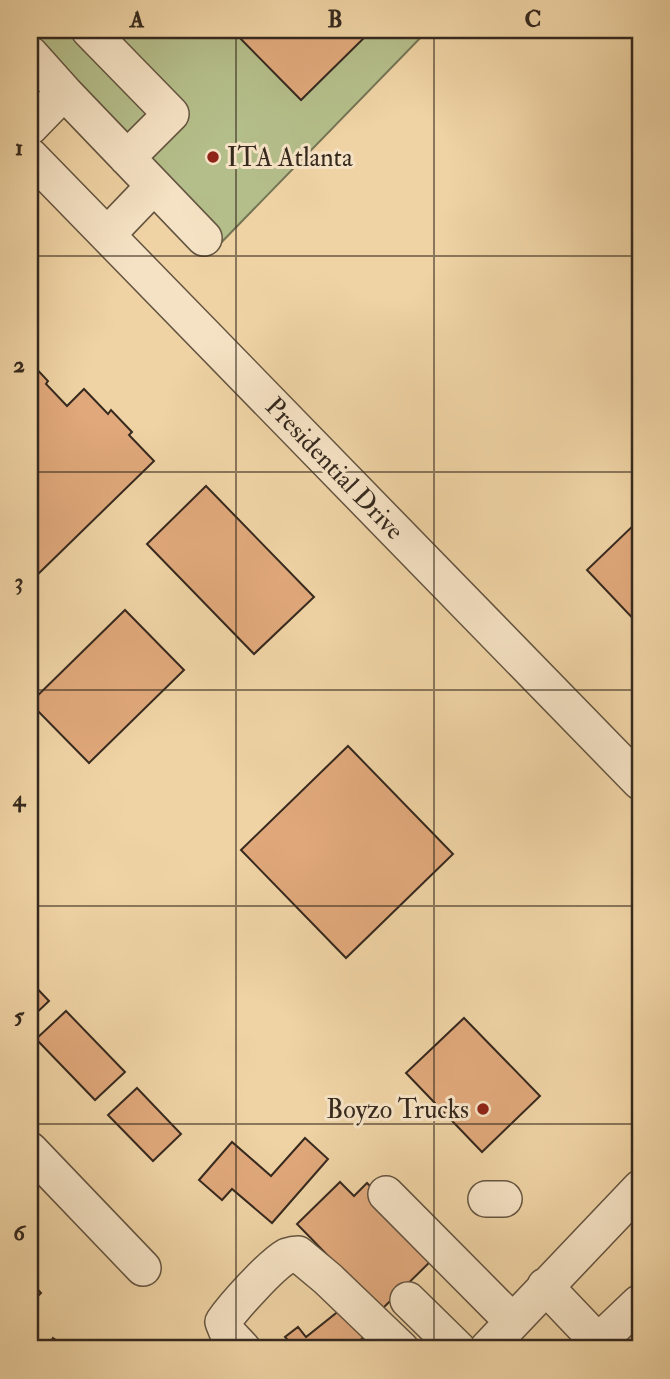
<svg xmlns="http://www.w3.org/2000/svg" width="670" height="1379" font-family="'IM FELL Double Pica',serif">
	<style>
		.green { fill: #b4be8a; stroke: #757454; stroke-width: 2 }
		.building { fill: #e0a87b; stroke: #36291e; stroke-width: 2 }
		.lines { fill: none; stroke-linecap: round; stroke-linejoin: round }
		.minor-casing { stroke: #645440; stroke-width: 38 }
		.minor { stroke: #f5e2c4; stroke-width: 35 }
		.grid { fill: none; stroke: #36291e; stroke-width: 2; stroke-opacity: 0.55 }
		.poi-dot { fill: #8f2418; stroke: #f5e2c4; stroke-width: 2.5 }
		.labels { text-anchor: middle; stroke-width: 6; stroke-linejoin: round; paint-order: stroke }
		.poi-label { font-size: 26px; fill: #36291e; stroke: #f5e2c4; text-anchor: start }
		.street-label { font-size: 26px; fill: #36291e; stroke: #f5e2c4 }
		.neatline { fill: none; stroke: #36291e; stroke-width: 2.5 }
		.grid-label { font-size: 23px; text-anchor: middle; font-weight: bold; fill: #36291e }
	</style>
	<rect width="100%" height="100%" fill="#efd3a4"/>
	<filter id="stains"><feTurbulence type="fractalNoise" baseFrequency=".00286" numOctaves="4"/><feColorMatrix values="0 0 0 0 .2 0 0 0 0 .09 0 0 0 0 .02 0 0 0 .5 -.17"/></filter>
	<radialGradient id="worn" r=".72"><stop offset=".6" stop-color="#630" stop-opacity="0"/><stop offset="1" stop-color="#630" stop-opacity=".3"/></radialGradient>
	<path class="green" d="M30,30H428L213,251L30,63Z"/>
	<path class="building" d="M232,30H372L301,100Z
		M30,362L48,381L46,384L67,406L84,389L108,414L111,410L132,432L129,435L154,461L35,577L30,572Z
		M206,486L314,597L254,654L147,544Z
		M640,519V626L587,570Z
		M125,610L184,670L89,763L30,703Z
		M348,746L453,854L346,958L241,850Z
		M30,981L49,1001L30,1019Z
		M66,1011L125,1072L95,1100L36,1039Z
		M464,1018L540,1096L482,1152L406,1073Z
		M137,1088L181,1134L153,1161L108,1115Z
		M305,1138L328,1159L272,1223L232,1189L222,1200L199,1180L232,1142L271,1176Z
		M340,1182L354,1196L367,1183L437,1255L381,1310L297,1224Z
		M30,1281L41,1293L30,1304Z
		M345,1306L368,1334L349,1349H292L294,1347L285,1337L298,1327L306,1337Z
		M53,1338L69,1349H46Z"/>
	<g class="lines">
		<defs>
			<path id="minor" d="M89,30L171,114L127,158
				M30,54L64,92
				M30,127L64,92L204,238
				M30,156L640,782
				M107,235L154,186
				M30,1150L143,1268
				M386,1194L512,1321
				M486,1199H504
				M545,1286L605,1349
				M408,1300L458,1349
				M598,1342L639,1303L640,1304
				M243,1349L227,1332L223,1322C234,1306 271,1265 287,1256C290,1255 295,1254 298,1254L328,1279L401,1349
				M487,1349L640,1188"/>
		</defs>
		<use href="#minor" class="minor-casing"/>
		<use href="#minor" class="minor"/>
	</g>
	<path class="grid" d="M236,30V1349M434,30V1349M30,256H640M30,472H640M30,690H640M30,906H640M30,1124H640"/>
	<g class="poi-dot">
		<circle cx="213" cy="157" r="7"/>
		<circle cx="483" cy="1109" r="7"/>
	</g>
	<g class="labels">
		<g class="poi-label">
			<text x="227" y="166">ITA Atlanta</text>
			<text x="469" y="1118" text-anchor="end">Boyzo Trucks</text>
		</g>
		<g class="street-label">
			<text transform="translate(335 468) rotate(46)" y="9">Presidential Drive</text>
		</g>
	</g>
	<rect width="670" height="1379" fill="none" stroke="#efd3a4" stroke-width="77"/>
	<rect x="38" y="38" width="594" height="1302" class="neatline"/>
	<g class="grid-label">
		<text x="137" y="27">A</text>
		<text x="335" y="27">B</text>
		<text x="533" y="27">C</text>
		<text x="19" y="155">1</text>
		<text x="19" y="372">2</text>
		<text x="19" y="589">3</text>
		<text x="19" y="806">4</text>
		<text x="19" y="1023">5</text>
		<text x="19" y="1240">6</text>
	</g>
	<rect width="100%" height="100%" filter="url(#stains)"/>
	<rect width="100%" height="100%" fill="url(#worn)"/>
</svg>
